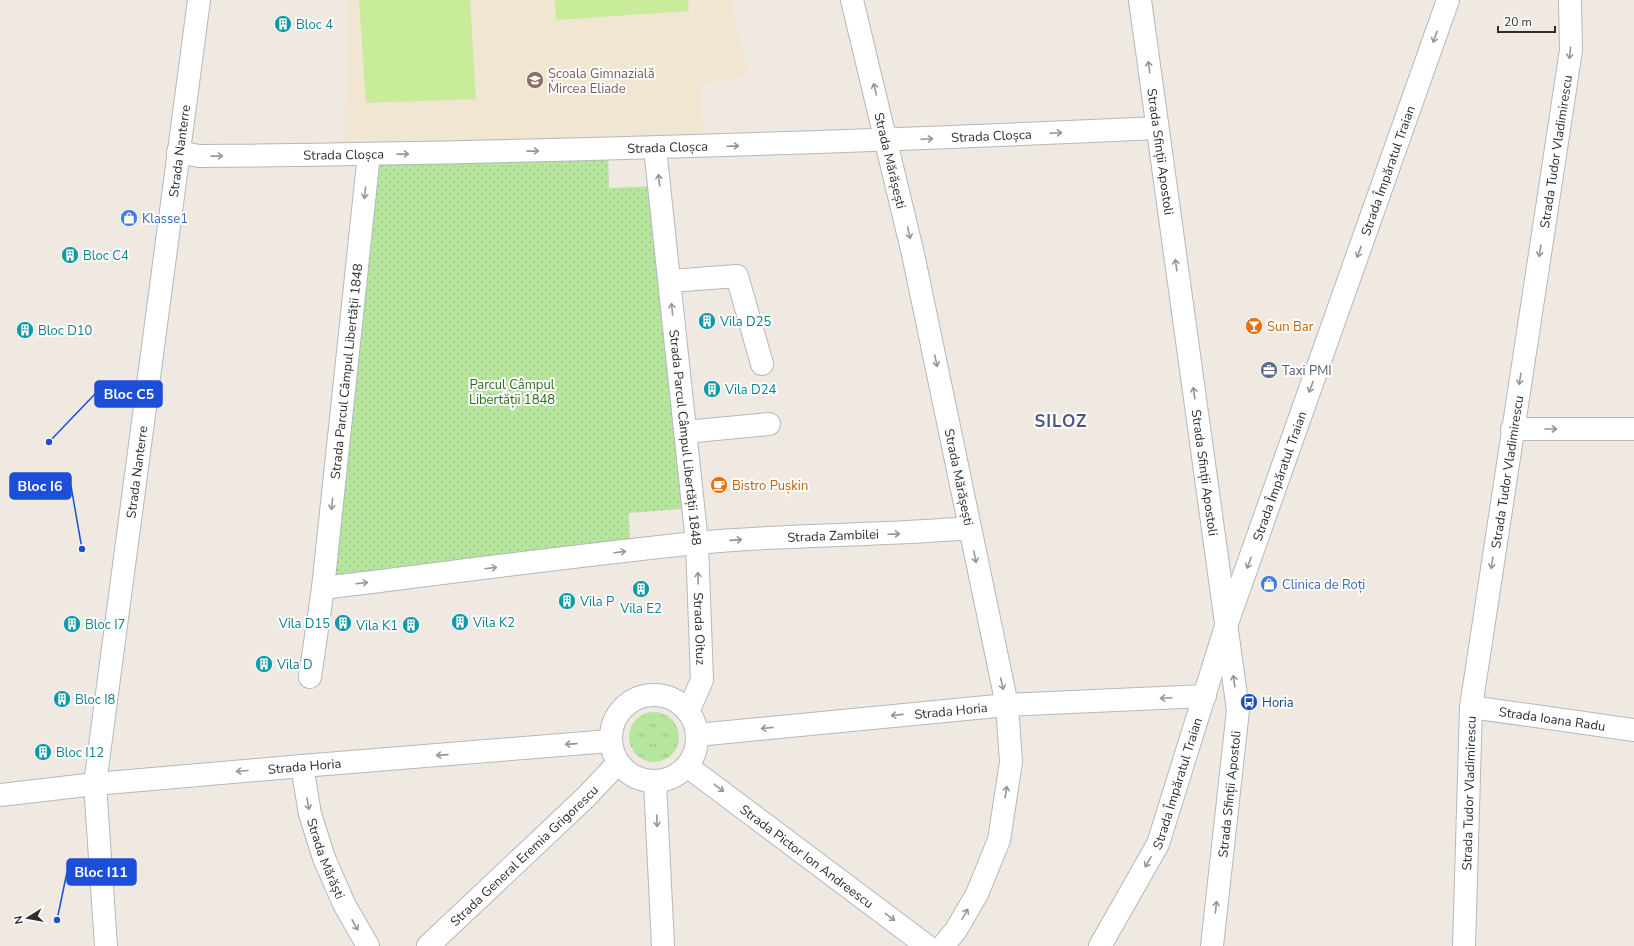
<svg xmlns="http://www.w3.org/2000/svg" width="1634" height="946" font-family="'Nunito Sans',sans-serif">
	<style>
		.education { fill: #f0e6d1 }
		.grass { fill: url(#grass-tufts) }
		.park { fill: url(#park-dots) }
		.pitch { fill: #c9ec9a }
		.lines { fill: none; stroke-linecap: round; stroke-linejoin: round }
		.minor-casing { stroke: #b4b7c1; stroke-width: 24 }
		.minor { stroke: #fff; stroke-width: 22 }
		.oneway { stroke: #969696 }
		.labels { text-anchor: middle; stroke-width: 4; stroke-linejoin: round; paint-order: stroke }
		.culture-label { font-size: 13px; fill: #0d838f; stroke: #fff; text-anchor: start }
		.education-label { font-size: 13px; fill: #785e54; stroke: #fff; text-anchor: start }
		.street-label { font-size: 13px; fill: #2e2e2e; stroke: #fff }
		.shop-label { font-size: 13px; fill: #366cbe; stroke: #fff; text-anchor: start }
		.food-label { font-size: 13px; fill: #c56008; stroke: #fff; text-anchor: start }
		.service-label { font-size: 13px; fill: #4e5e75; stroke: #fff; text-anchor: start }
		.park-label { font-size: 13px; fill: #2c6e1b; stroke: #fff }
		.transit-label { font-size: 13px; fill: #164399; stroke: #fff; text-anchor: start }
		.district-label { font-size: 17px; font-weight: bold; letter-spacing: 1px; fill: #4d5680; stroke: #fff }
		.leader { fill: none; stroke: #1d4ed8; stroke-width: 1.5 }
		.callout-dot { fill: #1d4ed8; stroke: #fff; stroke-width: 1.5 }
		.callout { fill: #1d4ed8; stroke: #1d4ed8; stroke-width: 1.5 }
		.callout-label { font-size: 14px; text-anchor: middle; font-weight: bold; fill: #fff }
	</style>
	<defs>
		<pattern id="grass-tufts" width="24" height="20" patternUnits="userSpaceOnUse"><rect width="24" height="20" fill="#b6e59e"/><path d="M3 7l-1-3M5 7V3M7 7l1-3M15 17l-1-3M17 17v-4M19 17l1-3" fill="none" stroke="#9dc588"/></pattern>
		<pattern id="park-dots" width="8" height="8" patternUnits="userSpaceOnUse"><rect width="8" height="8" fill="#b6e59e"/><path d="M2 2h.1M6 6h.1" fill="none" stroke="#9dc588" stroke-width="1.8" stroke-linecap="round"/></pattern>
	</defs>
	<rect width="100%" height="100%" fill="#efe9e1"/>
	<path class="education" d="M348,0H731L749,75L699,84L705,147L345,155Z"/>
	<path class="grass" d="M629 737a25 25 0 1 1 50 0a25 25 0 1 1-50 0Z"/>
	<path class="park" d="M608,150L609,188L659,186L693,508L629,513L630,551L323,588L369,154Z"/>
	<path class="pitch" d="M359,0H470L476,99L366,103Z
		M555,0H688L689,11L556,20Z"/>
	<g class="lines">
		<defs>
			<g id="minor">
				<path id="s1" d="M852,0L913,254L1007,705L1011,762L999,840L977,894L956,930L943,946"/>
				<path id="s2" d="M1140,0L1238,710L1212,946"/>
				<path id="s3" d="M655,148L697,543L702,680L688,712"/>
				<path id="s4" d="M178,152L199,156C519,153 838,143 1157,128"/>
				<path d="M670,281L737,276L762,364"/>
				<path d="M1512,429H1634"/>
				<path d="M685,432L769,424"/>
				<path id="s5" d="M323,588C447,573 571,556 696,543C787,534 879,536 970,528"/>
				<path id="s6" d="M310,677L323,588L369,154"/>
				<circle cx="654" cy="738" r="43"/>
				<path id="s7" d="M1471,707L1634,730"/>
				<path id="s8" d="M697,735L1007,705L1205,696"/>
				<path id="s9" d="M302,766L310,814L324,858L344,904L368,946"/>
				<path id="s10" d="M687,766L927,946"/>
				<path d="M655,782L663,946"/>
				<path id="s11" d="M0,795L95,784L302,766L610,741"/>
				<path id="s12" d="M106,946L95,784L199,0"/>
				<path id="s13" d="M428,946L586,797L618,763"/>
				<path id="s14" d="M1100,946L1158,844L1226,626L1448,0"/>
				<path id="s15" d="M1464,946L1471,707L1571,50L1570,0"/>
			</g>
		</defs>
		<use href="#minor" class="minor-casing"/>
		<use href="#minor" class="minor"/>
	</g>
	<defs><path id="oneway-shaft" d="M-6 0H5M1.5-3L5.5 0L1.5 3" fill="none" stroke-width="1.6" stroke-linecap="round" stroke-linejoin="round"/></defs>
	<g class="oneway">
		<use href="#oneway-shaft" transform="translate(1435 37) rotate(110)"/>
		<use href="#oneway-shaft" transform="translate(1570 53) rotate(96)"/>
		<use href="#oneway-shaft" transform="translate(1149 67) rotate(-98)"/>
		<use href="#oneway-shaft" transform="translate(875 89) rotate(-104)"/>
		<use href="#oneway-shaft" transform="translate(1056 133) rotate(-3)"/>
		<use href="#oneway-shaft" transform="translate(927 139) rotate(-3)"/>
		<use href="#oneway-shaft" transform="translate(733 146) rotate(-2)"/>
		<use href="#oneway-shaft" transform="translate(533 151) rotate(-1)"/>
		<use href="#oneway-shaft" transform="translate(403 154) rotate(-1)"/>
		<use href="#oneway-shaft" transform="translate(217 156) rotate(-1)"/>
		<use href="#oneway-shaft" transform="translate(659 180) rotate(-97)"/>
		<use href="#oneway-shaft" transform="translate(365 193) rotate(96)"/>
		<use href="#oneway-shaft" transform="translate(909 233) rotate(77)"/>
		<use href="#oneway-shaft" transform="translate(1540 251) rotate(99)"/>
		<use href="#oneway-shaft" transform="translate(1359 252) rotate(110)"/>
		<use href="#oneway-shaft" transform="translate(1176 265) rotate(-98)"/>
		<use href="#oneway-shaft" transform="translate(672 309) rotate(-96)"/>
		<use href="#oneway-shaft" transform="translate(936 361) rotate(78)"/>
		<use href="#oneway-shaft" transform="translate(1520 379) rotate(99)"/>
		<use href="#oneway-shaft" transform="translate(1311 387) rotate(110)"/>
		<use href="#oneway-shaft" transform="translate(1194 393) rotate(-98)"/>
		<use href="#oneway-shaft" transform="translate(1551 429)"/>
		<use href="#oneway-shaft" transform="translate(332 504) rotate(96)"/>
		<use href="#oneway-shaft" transform="translate(894 534) rotate(-2)"/>
		<use href="#oneway-shaft" transform="translate(736 540) rotate(-4)"/>
		<use href="#oneway-shaft" transform="translate(620 552) rotate(-7)"/>
		<use href="#oneway-shaft" transform="translate(975 557) rotate(79)"/>
		<use href="#oneway-shaft" transform="translate(1249 563) rotate(110)"/>
		<use href="#oneway-shaft" transform="translate(1492 563) rotate(98)"/>
		<use href="#oneway-shaft" transform="translate(491 568) rotate(-7)"/>
		<use href="#oneway-shaft" transform="translate(698 578) rotate(-92)"/>
		<use href="#oneway-shaft" transform="translate(362 583) rotate(-7)"/>
		<use href="#oneway-shaft" transform="translate(1234 681) rotate(-98)"/>
		<use href="#oneway-shaft" transform="translate(1002 684) rotate(77)"/>
		<use href="#oneway-shaft" transform="translate(1166 698) rotate(177)"/>
		<use href="#oneway-shaft" transform="translate(897 715) rotate(174)"/>
		<use href="#oneway-shaft" transform="translate(767 728) rotate(174)"/>
		<use href="#oneway-shaft" transform="translate(571 744) rotate(176)"/>
		<use href="#oneway-shaft" transform="translate(442 755) rotate(176)"/>
		<use href="#oneway-shaft" transform="translate(242 771) rotate(175)"/>
		<use href="#oneway-shaft" transform="translate(719 788) rotate(37)"/>
		<use href="#oneway-shaft" transform="translate(1006 792) rotate(-81)"/>
		<use href="#oneway-shaft" transform="translate(308 804) rotate(80)"/>
		<use href="#oneway-shaft" transform="translate(657 821) rotate(88)"/>
		<use href="#oneway-shaft" transform="translate(1148 862) rotate(120)"/>
		<use href="#oneway-shaft" transform="translate(1216 907) rotate(-84)"/>
		<use href="#oneway-shaft" transform="translate(965 914) rotate(-60)"/>
		<use href="#oneway-shaft" transform="translate(890 917) rotate(37)"/>
		<use href="#oneway-shaft" transform="translate(355 925) rotate(61)"/>
	</g>
	<defs>
		<symbol id="building-disc" viewBox="-11 -11 22 22"><circle r="9.5" fill="#0f9aa8" stroke="#fff"/><path d="M-4-6H4V6H1V3H-1V6H-4ZM-2.5-4.3h1.7v1.8h-1.7ZM.8-4.3h1.7v1.8H.8ZM-2.5-1h1.7V.8h-1.7ZM.8-1h1.7V.8H.8Z" fill="#fff"/></symbol>
		<symbol id="school-disc" viewBox="-11 -11 22 22"><circle r="9.5" fill="#8d6e63" stroke="#fff"/><path d="M0-5L7-2L0 1L-7-2ZM-4 1L0 2.5L4 1V4Q0 6-4 4Z" fill="#fff"/></symbol>
		<symbol id="shop-disc" viewBox="-11 -11 22 22"><circle r="9.5" fill="#3f7fe0" stroke="#fff"/><path d="M-5-2.5h2.3a2.7 3.5 0 0 1 5.4 0H5L5.5 6h-11ZM-1.5-2.5h3a1.5 2.3 0 0 0-3 0Z" fill="#fff"/></symbol>
		<symbol id="bar-disc" viewBox="-11 -11 22 22"><circle r="9.5" fill="#e8710a" stroke="#fff"/><path d="M-6-5H6L.8 .8V4.5H3.5V6h-7V4.5H-.8V.8Z" fill="#fff"/></symbol>
		<symbol id="office-disc" viewBox="-11 -11 22 22"><circle r="9.5" fill="#5c6f8a" stroke="#fff"/><path d="M-6-3h4V-5.5h4V-3h4V5H-6ZM-1-4.5V-3h2v-1.5ZM-6 0V1H6V0Z" fill="#fff"/></symbol>
		<symbol id="cafe-disc" viewBox="-11 -11 22 22"><circle r="9.5" fill="#e8710a" stroke="#fff"/><path d="M-5.5-4.5H6V0H3Q3 3.5 0 3.5H-2.5Q-5.5 3.5-5.5 0ZM3-3.2v2h1.7v-2ZM-6 4.5H4V6H-6Z" fill="#fff"/></symbol>
		<symbol id="bus-disc" viewBox="-11 -11 22 22"><circle r="9.5" fill="#1a4fb4" stroke="#fff"/><path d="M-5-6H5V4H4V6H2V4H-2V6H-4V4H-5ZM-3.5-4V0h7V-4ZM-3.5 1.2v1.5H-2V1.2ZM2 1.2v1.5H3.5V1.2Z" fill="#fff"/></symbol>
	</defs>
	<g fill-rule="evenodd">
		<use href="#building-disc" x="273" y="14" width="20" height="20"/>
		<use href="#school-disc" x="525" y="70" width="20" height="20"/>
		<use href="#shop-disc" x="119" y="208" width="20" height="20"/>
		<use href="#building-disc" x="60" y="245" width="20" height="20"/>
		<use href="#building-disc" x="697" y="311" width="20" height="20"/>
		<use href="#bar-disc" x="1244" y="316" width="20" height="20"/>
		<use href="#building-disc" x="15" y="320" width="20" height="20"/>
		<use href="#office-disc" x="1259" y="360" width="20" height="20"/>
		<use href="#building-disc" x="702" y="379" width="20" height="20"/>
		<use href="#cafe-disc" x="709" y="475" width="20" height="20"/>
		<use href="#shop-disc" x="1259" y="574" width="20" height="20"/>
		<use href="#building-disc" x="631" y="579" width="20" height="20"/>
		<use href="#building-disc" x="557" y="591" width="20" height="20"/>
		<use href="#building-disc" x="450" y="612" width="20" height="20"/>
		<use href="#building-disc" x="333" y="613" width="20" height="20"/>
		<use href="#building-disc" x="62" y="614" width="20" height="20"/>
		<use href="#building-disc" x="401" y="615" width="20" height="20"/>
		<use href="#building-disc" x="254" y="654" width="20" height="20"/>
		<use href="#building-disc" x="52" y="689" width="20" height="20"/>
		<use href="#bus-disc" x="1239" y="692" width="20" height="20"/>
		<use href="#building-disc" x="33" y="742" width="20" height="20"/>
	</g>
	<g class="labels">
		<g class="culture-label">
			<text x="296" y="29">Bloc 4</text>
			<text x="83" y="260">Bloc C4</text>
			<text x="720" y="326">Vila D25</text>
			<text x="38" y="335">Bloc D10</text>
			<text x="725" y="394">Vila D24</text>
			<text x="580" y="606">Vila P</text>
			<text x="641" y="613" text-anchor="middle">Vila E2</text>
			<text x="473" y="627">Vila K2</text>
			<text x="330" y="628" text-anchor="end">Vila D15</text>
			<text x="85" y="629">Bloc I7</text>
			<text x="398" y="630" text-anchor="end">Vila K1</text>
			<text x="277" y="669">Vila D</text>
			<text x="75" y="704">Bloc I8</text>
			<text x="56" y="757">Bloc I12</text>
		</g>
		<g class="education-label">
			<text x="548" y="78">Școala Gimnazială<tspan x="548" dy="15">Mircea Eliade</tspan></text>
		</g>
		<g class="street-label">
			<text dy="5" stroke="none"><textPath href="#s4" startOffset="814">Strada Cloșca</textPath></text>
			<text dy="5" stroke="none"><textPath href="#s4" startOffset="490">Strada Cloșca</textPath></text>
			<text dy="5" stroke="none"><textPath href="#s12" startOffset="801">Strada Nanterre</textPath></text>
			<text dy="5" stroke="none"><textPath href="#s2" startOffset="153">Strada Sfinții Apostoli</textPath></text>
			<text dy="5" stroke="none"><textPath href="#s15" startOffset="801">Strada Tudor Vladimirescu</textPath></text>
			<text dy="5" stroke="none"><textPath href="#s4" startOffset="166">Strada Cloșca</textPath></text>
			<text dy="5" stroke="none"><textPath href="#s1" startOffset="165">Strada Mărășești</textPath></text>
			<text dy="5" stroke="none"><textPath href="#s14" startOffset="829">Strada Împăratul Traian</textPath></text>
			<text dy="5" stroke="none"><textPath href="#s6" startOffset="308">Strada Parcul Câmpul Libertății 1848</textPath></text>
			<text dy="5" stroke="none"><textPath href="#s3" startOffset="291">Strada Parcul Câmpul Libertății 1848</textPath></text>
			<text dy="5" stroke="none"><textPath href="#s12" startOffset="477">Strada Nanterre</textPath></text>
			<text dy="5" stroke="none"><textPath href="#s15" startOffset="477">Strada Tudor Vladimirescu</textPath></text>
			<text dy="5" stroke="none"><textPath href="#s2" startOffset="477">Strada Sfinții Apostoli</textPath></text>
			<text dy="5" stroke="none"><textPath href="#s14" startOffset="505">Strada Împăratul Traian</textPath></text>
			<text dy="5" stroke="none"><textPath href="#s1" startOffset="489">Strada Mărășești</textPath></text>
			<text dy="5" stroke="none"><textPath href="#s5" startOffset="513">Strada Zambilei</textPath></text>
			<text dy="5" stroke="none"><textPath href="#s3" startOffset="483">Strada Oituz</textPath></text>
			<text dy="5" stroke="none"><textPath href="#s8" startOffset="255">Strada Horia</textPath></text>
			<text dy="5" stroke="none"><textPath href="#s7" startOffset="82">Strada Ioana Radu</textPath></text>
			<text dy="5" stroke="none"><textPath href="#s11" startOffset="306">Strada Horia</textPath></text>
			<text dy="5" stroke="none"><textPath href="#s14" startOffset="181">Strada Împăratul Traian</textPath></text>
			<text dy="5" stroke="none"><textPath href="#s15" startOffset="153">Strada Tudor Vladimirescu</textPath></text>
			<text transform="translate(1229 794) rotate(-84)" y="5">Strada Sfinții Apostoli</text>
			<text dy="5" stroke="none"><textPath href="#s13" startOffset="132">Strada General Eremia Grigorescu</textPath></text>
			<text dy="5" stroke="none"><textPath href="#s10" startOffset="150">Strada Pictor Ion Andreescu</textPath></text>
			<text dy="5" stroke="none"><textPath href="#s9" startOffset="96">Strada Mărăști</textPath></text>
		</g>
		<g class="shop-label">
			<text x="142" y="223">Klasse1</text>
			<text x="1282" y="589">Clinica de Roți</text>
		</g>
		<g class="food-label">
			<text x="1267" y="331">Sun Bar</text>
			<text x="732" y="490">Bistro Pușkin</text>
		</g>
		<g class="service-label">
			<text x="1282" y="375">Taxi PMI</text>
		</g>
		<g class="park-label">
			<text x="512" y="389">Parcul Câmpul<tspan x="512" dy="15">Libertății 1848</tspan></text>
		</g>
		<g class="transit-label">
			<text x="1262" y="707">Horia</text>
		</g>
		<g class="district-label">
			<text x="1061" y="427">SILOZ</text>
		</g>
	</g>
	<path class="leader" d="M49 442L95 394M82 549L71 486M57 920L67 872"/>
	<g class="callout-dot">
		<circle cx="49" cy="442" r="4"/>
		<circle cx="82" cy="549" r="4"/>
		<circle cx="57" cy="920" r="4"/>
	</g>
	<g class="callout">
		<rect x="95" y="381" width="67" height="26" rx="4"/>
		<rect x="10" y="473" width="61" height="26" rx="4"/>
		<rect x="67" y="859" width="69" height="26" rx="4"/>
	</g>
	<g class="callout-label">
		<text x="129" y="399">Bloc C5</text>
		<text x="40" y="491">Bloc I6</text>
		<text x="101" y="877">Bloc I11</text>
	</g>
	<g transform="translate(28 918) rotate(259)" stroke="#ffffff" stroke-width="3" paint-order="stroke">
	<path d="M0-3L7 15L0 10L-7 15Z" fill="#2e2e2e"/>
	<text y="-6" font-size="11" font-weight="bold" text-anchor="middle" fill="#2e2e2e">N</text>
	</g>
	<path d="M1498 26v6h57v-6" fill="none" stroke="#2e2e2e" stroke-width="2"/>
	<text x="1504" y="26" font-size="12" fill="#2e2e2e" stroke="#ffffff" stroke-width="3" paint-order="stroke">20 m</text>
</svg>
